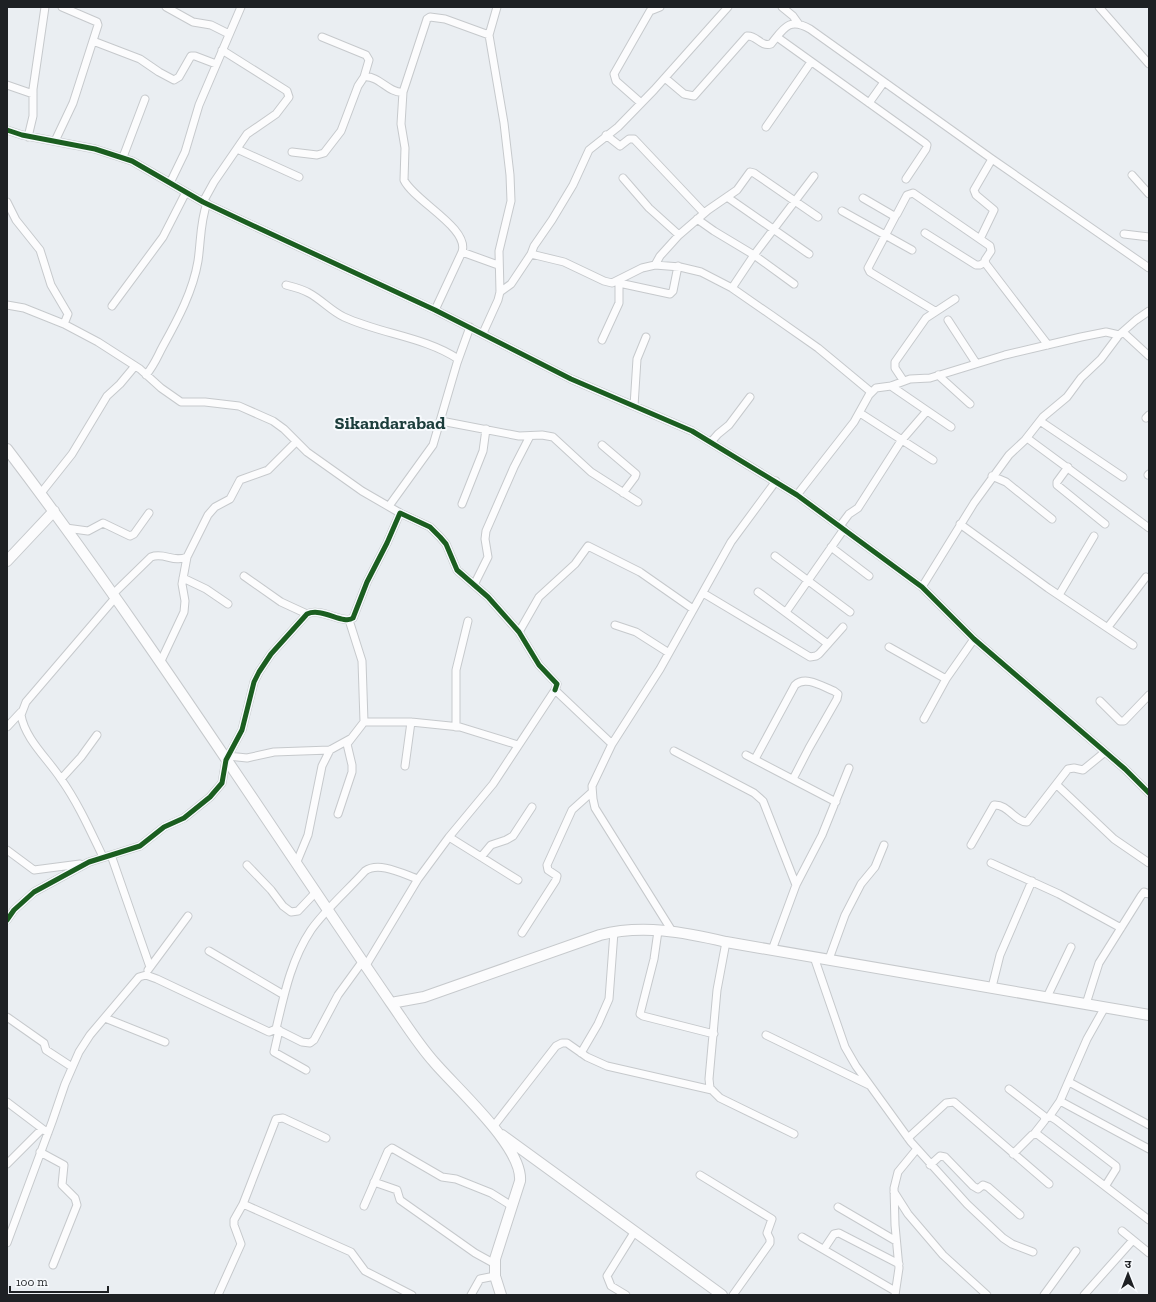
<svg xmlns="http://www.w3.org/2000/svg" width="1156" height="1302" font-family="'Zilla Slab','Noto Sans Devanagari',serif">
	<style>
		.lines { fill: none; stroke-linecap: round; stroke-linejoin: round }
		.street-casing { stroke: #c6c9cc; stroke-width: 9 }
		.secondary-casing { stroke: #c6c9cc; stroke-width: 12 }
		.street { stroke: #fcfcfd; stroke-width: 7 }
		.secondary { stroke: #fcfcfd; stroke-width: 10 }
		.cycleway-casing { stroke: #f7fafd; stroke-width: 8 }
		.cycleway { stroke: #1b5e20; stroke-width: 5 }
		.labels { text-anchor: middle; stroke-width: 4; stroke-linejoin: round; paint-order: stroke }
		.district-label { font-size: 18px; font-weight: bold; fill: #1b3d3b; stroke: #f7fafd }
	</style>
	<rect width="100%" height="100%" fill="#eaeef2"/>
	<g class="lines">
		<defs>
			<path id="street" d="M166,7L193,22L211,25L229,34
				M782,7L793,16L798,23
				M1099,7L1149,64
				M322,37L366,55L369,60L364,77
				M777,37L925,143L927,145L926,149L906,179
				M93,41L140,59L159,72L174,80L179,77L191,56H195L216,64
				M665,78L684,94L694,96L747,36C757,35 760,47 771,44C784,28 789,17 810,29L992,159L1149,268
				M7,85L33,94
				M403,92L401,124L405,148L404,180C414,201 470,228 462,252L435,310
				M641,103L616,81L614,74L650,11L660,7
				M869,103L884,82
				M766,127L811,62
				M7,130L22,135L95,149L132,161L203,202L239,219L435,310L571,379L692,431L797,495L922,587L974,639L1125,769L1149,793
				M606,135L620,146L629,139H634L704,213
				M28,137L33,116V89L45,7
				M55,141L73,103L98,25L97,22L62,7
				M237,149L299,177
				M292,152L317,155L324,153L341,131L358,86L364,77C379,75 389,94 403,92L427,19L430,17L445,19L489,35
				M123,157L145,99
				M1132,175L1149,194
				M623,178L649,208L679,235
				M170,183L185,152L199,105L241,7
				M727,197L809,254
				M863,198L894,216L897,214L907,195L913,193L990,246L991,251L985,260L986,264L1048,345
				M7,202L16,220L40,250L51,285L68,314L64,324
				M203,202L214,182L247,134L276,114L289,97L287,91L222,50
				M842,211L912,250
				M896,215L868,268L870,272L935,311
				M697,219L714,231L754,255L794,284
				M925,233L976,265H980L985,262
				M1124,234L1149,237
				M980,239L994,210L976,195L974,190L992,159
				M462,252L498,265
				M531,254L534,246L552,220L573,185L589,150L618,127L654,90L728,7
				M655,265L660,256L679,235L708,210L737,190L750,172L754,173L818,217
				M619,283L670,294L673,291L678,266
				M286,285C294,287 302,289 309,293C322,300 331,311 344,317C381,334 425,337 458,359
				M732,288L754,255L814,176
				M500,292L511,284L531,254L564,262L604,281L612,283L642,268L655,265L680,267L701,272L732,288L771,315L818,348L871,392
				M7,305L24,308L64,324L98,342L140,369L161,388L181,402H205L239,406L273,421L284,429L307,452L362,491L400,513
				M112,306L163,237L186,192
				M948,320L976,363
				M1123,332L1149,356
				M483,333L498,300L500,292L499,251L511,201L510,175L504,123L489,35L497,7
				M602,340L619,303V280
				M146,375C155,364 157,357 163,346C178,319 193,291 198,261C201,241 200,222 207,203
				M938,375L970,404
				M903,380L895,368V362L926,318L955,299
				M634,406L637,359L646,337
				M926,410L951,427
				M860,413L933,460
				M1146,418L1149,415
				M441,421L519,436L542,435L553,437L591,472L638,502
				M1040,421L1123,477
				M1027,438L1149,528
				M711,442L718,434L729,425L750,397
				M602,445L636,474L635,477L623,493
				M1068,467L1057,482V485L1105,524
				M1148,475L1149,474
				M992,476L1006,482L1052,519
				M41,493L72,454L107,396L120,384L135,366
				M797,495L854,422L869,395L876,388L891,386L910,379L930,378L1005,355L1081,337L1106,332L1119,335
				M462,504L483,451L486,429
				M389,506L433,445L457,363L470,327
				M960,524L1048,588L1133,645
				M840,526L849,514L858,508L901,441L926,412V410L891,386
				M66,528L88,531L103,523L130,536L134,534L149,513
				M831,547L869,576
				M775,556L850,612
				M244,576L281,602L307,614
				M183,578L206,589L228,604
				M474,585L488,557L485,539L486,531L514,467L530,436
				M922,587L974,503L1009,455L1025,440L1043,417L1067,397L1081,378L1101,359L1119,335L1136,320L1149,311
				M758,592L828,644
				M703,593L810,657L816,656L819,654L843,627
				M112,595L151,557C164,552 174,563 187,557L208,515L215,507L230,499L240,480L268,470L296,442
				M1059,595L1094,536
				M786,612L844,529
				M349,620L362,661L364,722H411L460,727L518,745
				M615,625L636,632L669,653
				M1108,627L1146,577
				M519,632L539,597L575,564L588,546L640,572L693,609
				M889,647L946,679
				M160,663L184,612L185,601L182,584L187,557
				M1100,701L1120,721H1124L1149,695
				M924,719L946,679L974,639
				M7,727L21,712
				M456,727V670L468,621
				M674,751L754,793L763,801L796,885
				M746,755L836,802
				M228,756L247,758L274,752L330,750L350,739
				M755,759L795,685C806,675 823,687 834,691L838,694L837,699L809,748L793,779
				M405,766L411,722
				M61,779L81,757L97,735
				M1057,785L1114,839L1149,863
				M338,814L352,772V765L347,744L364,722
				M449,837L518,880
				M971,845L994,805C1008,804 1015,822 1027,822L1068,769L1074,768L1083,770L1105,752
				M7,850L34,870L80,864
				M111,855L150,967
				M103,857C90,830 78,803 61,779C48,759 25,739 21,715L26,702L115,598
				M481,857L491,845L506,840L513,836L532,807
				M991,863L1059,894L1121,928
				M296,864L308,835L322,766L330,750
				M247,865L271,890L283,906L291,912L298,911L315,893
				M7,920L14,910L34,892L89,862L140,846L164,827L184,818L210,797L222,783L226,760L242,730L254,682L259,672L271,654L307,614C322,607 343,625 353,618L367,582L387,543L400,513L430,527L440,537L446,544L457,570L488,597L519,632L539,665L557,684L555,690
				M658,931L654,959L640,1014L643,1016L714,1034
				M672,931L595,808L593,799L592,786L612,744L660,669L731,542L776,481
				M522,933L556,880L557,876L548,870L547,865L572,810L592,792
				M726,942L717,990L709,1079L710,1088L720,1098L794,1134
				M772,950L796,885L822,835L849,768
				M209,951L284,995
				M814,957L845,1047L856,1066L911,1142L967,1204L1003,1238L1012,1244L1033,1252
				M829,959L845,915L861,884L875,867L884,845
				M365,967L418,879L449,837L493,784L555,690L612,744
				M148,970L188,916
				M992,987L1000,955L1032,881
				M1047,997L1071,947
				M1086,1004L1099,963L1141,896L1144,892L1149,894
				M7,1017L44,1043L46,1050L72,1067
				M105,1018L165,1042
				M276,1029L302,1042L310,1043L314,1040L338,995L362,962
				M279,1030L274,1052L306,1070
				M766,1035L869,1085
				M581,1053L598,1024L609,999L614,932
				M1069,1082L1149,1125
				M1009,1089L1044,1116L1045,1120L1034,1134
				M1060,1101L1149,1149
				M7,1102L48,1133
				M1049,1117L1060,1101L1087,1039L1105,1007
				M1045,1118L1051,1117L1056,1120L1116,1166V1169L1106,1185
				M493,1127L556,1046L562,1043H567L587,1057L607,1066L712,1090
				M908,1138L946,1103L954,1102L1049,1184
				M40,1152L64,1165L62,1185L75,1198L77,1205L53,1265
				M1013,1154L1032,1135L1037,1134L1149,1220
				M7,1164L42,1129
				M930,1165L940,1156L945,1157L973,1186L978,1189L983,1185L988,1187L1020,1215
				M700,1175L772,1219L767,1233L770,1239V1243L733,1295
				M374,1182L397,1190L400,1200L475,1253L495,1264
				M894,1192L908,1214L943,1255L987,1295
				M243,1204L351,1252L365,1271L412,1295
				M364,1206L388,1151L392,1148L442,1177L456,1179L491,1193L512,1206
				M838,1207L896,1241
				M1122,1231L1149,1253
				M802,1237L895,1291
				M7,1243L52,1122L65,1084L79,1052L90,1035L139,977L146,975L157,979L269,1032L276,1029C284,995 291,960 311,930C325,910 349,889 365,871C379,861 403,874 418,879
				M824,1249L834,1234L839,1233L899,1264
				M218,1295L241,1244L234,1225V1220L243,1204L276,1119L283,1118L326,1138
				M471,1295L480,1279L495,1276
				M626,1295L611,1286L607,1276L635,1231
				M895,1295L899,1268L895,1225L894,1188L898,1172L916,1150
				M1044,1295L1076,1251
				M1084,1295L1133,1240"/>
			<path id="secondary" d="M7,449C143,628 264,818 391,1003L424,997L600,935C642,924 684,932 726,942L1149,1015
				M7,561L54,511
				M391,1003C405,1023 418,1044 434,1062C456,1088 523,1147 520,1181L495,1259V1276L501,1295
				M502,1135L722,1295"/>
		</defs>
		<use href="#street" class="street-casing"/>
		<use href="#secondary" class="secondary-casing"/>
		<use href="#street" class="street"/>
		<use href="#secondary" class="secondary"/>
		<defs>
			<path id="cycleway" d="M7,130L22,135L95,149L132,161L203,202L239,219L435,310L571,379L692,431L797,495L922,587L974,639L1125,769L1149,793
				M7,920L14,910L34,892L89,862L140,846L164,827L184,818L210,797L222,783L226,760L242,730L254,682L259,672L271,654L307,614C322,607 343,625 353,618L367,582L387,543L400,513L430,527L440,537L446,544L457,570L488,597L519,632L539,665L557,684L555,690"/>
		</defs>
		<use href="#cycleway" class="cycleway-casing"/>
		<use href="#cycleway" class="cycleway"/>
	</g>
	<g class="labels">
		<g class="district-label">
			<text x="390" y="429">Sikandarabad</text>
		</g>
	</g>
	<rect width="1156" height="1302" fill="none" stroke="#1e2124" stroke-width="16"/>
	<g transform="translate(1128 1274)" stroke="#f7fafd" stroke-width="3" paint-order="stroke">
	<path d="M0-3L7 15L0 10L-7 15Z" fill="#1e2124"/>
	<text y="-6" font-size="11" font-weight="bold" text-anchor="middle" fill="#1e2124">उ</text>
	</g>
	<path d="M10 1286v6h98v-6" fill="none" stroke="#1e2124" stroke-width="2"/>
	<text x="16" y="1286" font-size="12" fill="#1e2124" stroke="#f7fafd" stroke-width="3" paint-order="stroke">100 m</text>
</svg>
